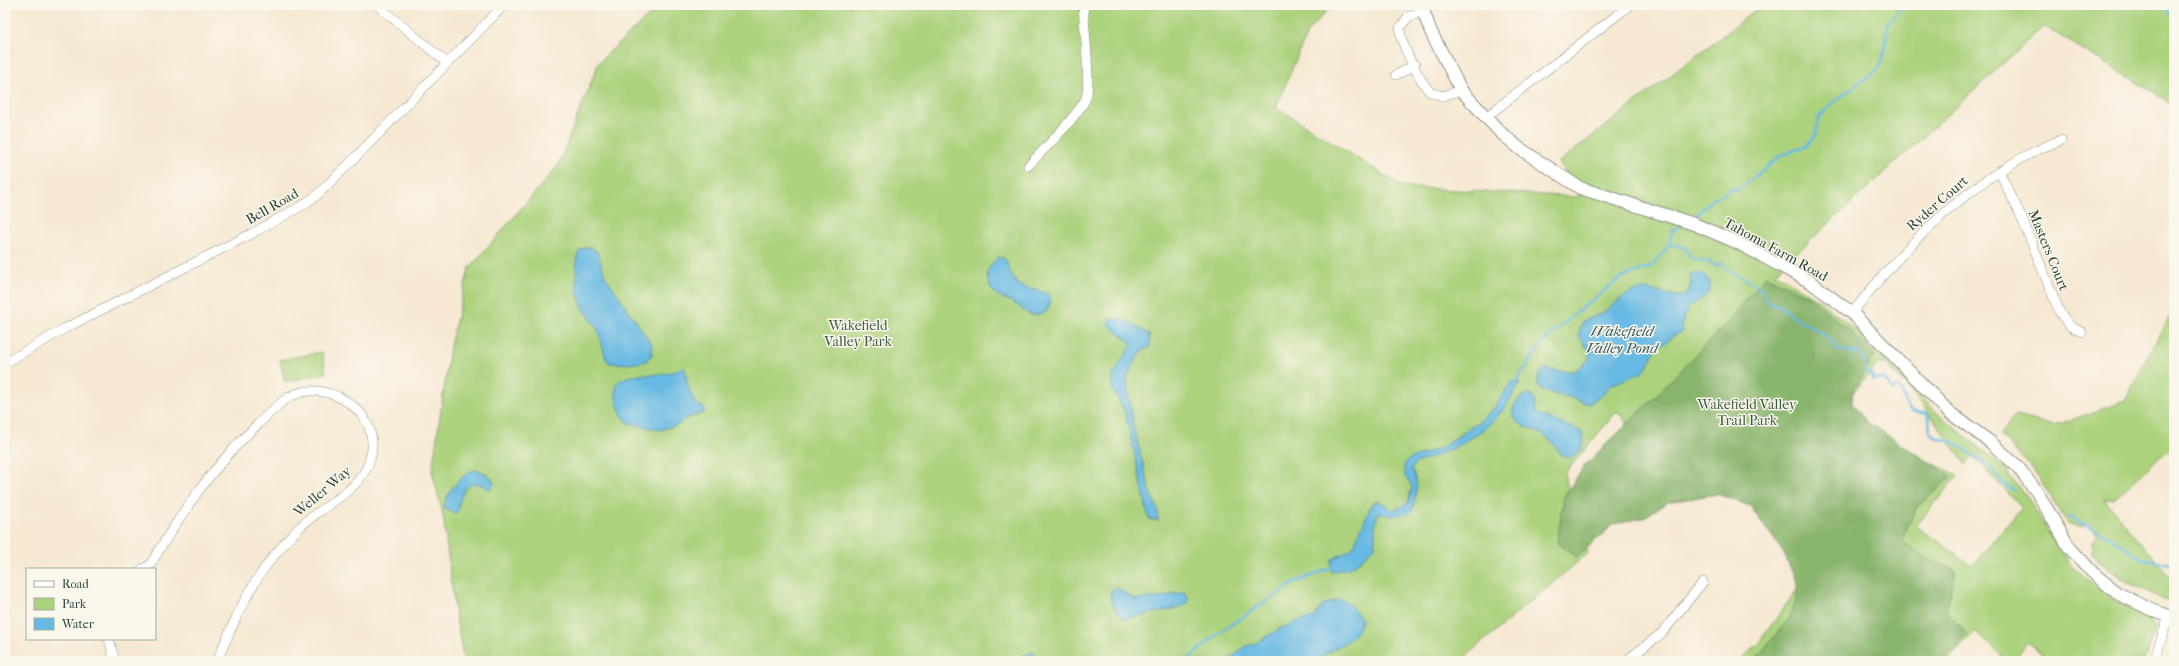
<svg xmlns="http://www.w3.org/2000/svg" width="2179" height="666" font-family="'IM FELL French Canon',serif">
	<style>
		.green { fill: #acd27d; stroke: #668858; fill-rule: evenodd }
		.forest { fill: #89b46c; stroke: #547850 }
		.water { fill: #67b9e3; stroke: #437b8c }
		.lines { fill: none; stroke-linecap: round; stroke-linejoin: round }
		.stream { stroke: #67b9e3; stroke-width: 2.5 }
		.minor-casing { stroke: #8a9283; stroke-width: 10 }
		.tertiary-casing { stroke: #8a9283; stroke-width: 14 }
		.minor { stroke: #fff; stroke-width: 9 }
		.tertiary { stroke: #fff; stroke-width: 12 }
		.labels { text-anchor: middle; stroke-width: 3; stroke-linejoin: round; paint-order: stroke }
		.street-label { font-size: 14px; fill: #1f3d34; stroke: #fbf7ec }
		.park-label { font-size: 14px; fill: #3b5b43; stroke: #fbf7ec }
		.water-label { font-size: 15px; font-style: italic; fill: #315c60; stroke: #fbf7ec }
	</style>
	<rect width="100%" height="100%" fill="#fbf7ec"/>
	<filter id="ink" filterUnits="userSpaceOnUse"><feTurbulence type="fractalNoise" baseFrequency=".025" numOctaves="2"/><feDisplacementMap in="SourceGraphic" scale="8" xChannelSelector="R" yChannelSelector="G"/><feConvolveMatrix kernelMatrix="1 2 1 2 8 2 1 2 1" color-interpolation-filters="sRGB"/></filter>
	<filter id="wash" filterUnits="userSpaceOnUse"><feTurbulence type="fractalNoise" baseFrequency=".012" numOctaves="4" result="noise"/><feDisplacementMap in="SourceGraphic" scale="16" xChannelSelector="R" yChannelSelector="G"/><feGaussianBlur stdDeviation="0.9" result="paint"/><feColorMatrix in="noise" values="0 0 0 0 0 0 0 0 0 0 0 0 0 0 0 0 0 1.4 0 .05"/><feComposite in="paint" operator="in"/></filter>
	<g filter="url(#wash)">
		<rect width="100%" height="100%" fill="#f6e8d2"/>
		<path class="green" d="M660,5H1332L1308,31L1276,107L1403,187L1580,197L1559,162L1762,5H2174V105L2044,26L1775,273L1818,300L1857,331L1938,414L2001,465L2030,501L2056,545L2078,572L2110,598L2150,618L2155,629L2144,661H2048L2029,643L2011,661H2007L1976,631L1947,661H1740L1760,641L1799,587L1784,518L1671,474L1617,411L1564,474L1588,553L1460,661H464L455,612L443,515L432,471L451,341L469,269L558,166L599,62ZM1877,364H1886C1917,395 1941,429 1966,465L1973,456L2022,508L1972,565L1916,526L1958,475L1833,417Z
			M2174,306V445L2114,499H2104L2174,583V603C2138,588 2120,581 2091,554L2092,541L2098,536L2088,522L2081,526L2068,524L2035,471L2000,435L2015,415L2054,426L2125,401Z
			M322,352L326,373L285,382L280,360Z"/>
		<path class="forest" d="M1766,276L1808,296L1848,329L1875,355L1853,390L1852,404L1867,422L1952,477L1916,508L1901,541L1923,556L1956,571L1946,612L1968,634L1945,661H1754L1789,619L1797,599V582L1782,550L1750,506L1717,494L1668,502L1643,518L1614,524L1577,557L1557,543L1564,496L1586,464L1659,393L1724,325Z"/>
		<path class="water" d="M589,247L597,251L605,276L652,345V354L646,361L631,364L609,363L606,359L598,330L582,306L577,290L576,261L579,251L584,248Z
			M999,257L1004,258C1009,265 1009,271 1013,278C1019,291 1039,288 1050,295V304L1046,312C1042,313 1037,315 1033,315C1026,314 1021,307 1015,304C1009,300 998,297 993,291C984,279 986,266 999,257Z
			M1694,273C1700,273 1705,275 1708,280C1717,294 1697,301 1688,307L1681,327L1682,332L1673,336L1654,352L1646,369L1641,373L1610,385L1604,393L1589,404C1582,403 1576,399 1569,397C1560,394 1535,394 1538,379C1538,375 1541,371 1545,369C1548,369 1551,370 1554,370C1570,374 1578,371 1589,359V351L1578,335L1583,321C1588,318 1595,317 1600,314C1615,306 1624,290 1643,290C1658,289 1671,299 1686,295L1691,285L1690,274Z
			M1109,318L1127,321L1149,334L1150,347L1143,350L1137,358L1128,375L1127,385L1133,425L1151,495L1158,509V521L1149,519L1125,412L1112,388L1113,375L1132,344L1109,325Z
			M682,367L685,369L688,386L696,405L702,406L705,410L703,413L684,419L678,425L660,430L628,423C619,414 613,395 617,383C633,368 665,381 682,367Z
			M1512,381L1520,383C1513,394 1507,407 1498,416C1475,440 1446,453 1416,463L1412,468L1417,485L1413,510L1392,516L1378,513L1375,525V547L1352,567L1332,572L1331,560L1353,548L1372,503L1377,500L1393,510L1408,503L1412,486L1405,477L1404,465L1409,459L1441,448L1480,421L1495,407Z
			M1525,395H1531L1535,401L1536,413L1582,432L1584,442L1580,451L1570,458L1561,455C1556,446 1552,441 1543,435C1534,428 1509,426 1513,409C1515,402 1519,398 1525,395Z
			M477,470C485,472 493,477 494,485L490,489C486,489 483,485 479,484C463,481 460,500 458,511L455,513L444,509C443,496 464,470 477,470Z
			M1117,587L1133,599L1157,598L1184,592L1188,597V603L1179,608L1124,619C1116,611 1109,601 1111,590Z
			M1337,600L1346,601L1362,619L1357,631L1346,642L1313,661H1227L1246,646L1258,642L1279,629L1295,622L1313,618L1323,605Z
			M1034,652L1038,658L1037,661H1006Z"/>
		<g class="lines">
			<path class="stream" d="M2159,5L2164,7L2174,18
				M1691,220C1700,214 1705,205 1713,199C1720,195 1723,196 1729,189L1739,190L1780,156L1805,146L1814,138L1819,117L1836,100L1878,69L1885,50L1888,23L1904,5
				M1669,244C1678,245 1689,247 1689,256L1695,260L1699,259L1704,262L1708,261L1716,266L1721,263L1731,272L1755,284L1764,292L1767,300L1773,305H1780L1791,316L1812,327L1830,340L1837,350L1858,353L1862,357L1867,373L1872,375L1873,379C1877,380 1881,378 1884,379C1887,381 1889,387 1892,390L1897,387C1909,396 1900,415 1926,413L1929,417L1930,433L1934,437L1956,443L1993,470L2007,487L2014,490
				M1515,384L1541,344L1572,316L1622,277L1652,266L1665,251L1670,242L1672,231L1684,224
				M1401,514L1409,512L1410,509
				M2069,517L2110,537L2143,559L2174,565
				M1186,661L1220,632L1296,582L1335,566"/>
		</g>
	</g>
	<g filter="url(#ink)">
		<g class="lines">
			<defs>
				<path id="minor" d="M377,5L447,63
					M1422,11L1408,17L1400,28C1400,44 1419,79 1430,92L1443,96L1461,90
					M1396,75L1415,65
					M1486,117L1630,5
					M1028,166C1042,151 1079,115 1086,98C1091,84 1084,23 1083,5
					M1999,171L2021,216L2060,313L2071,327L2082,332
					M1852,313C1906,244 1977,171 2061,140
					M5,363L64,329L251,234L303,205L316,196L352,161L504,5
					M142,569L150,565C182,512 212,467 257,425C267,416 277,404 289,397C311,385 337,392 354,407C369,419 376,440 370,459C361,492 322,505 299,528C290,537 281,547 273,557C247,589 233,624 217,661
					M109,639L114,658L117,661
					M1626,661L1662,633L1703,582
					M2154,661L2169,616"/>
				<path id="tertiary" d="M1421,5L1431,32L1461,90L1500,132L1519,148L1580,188L1694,224L1736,242L1809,281L1852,313L1950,413L1989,441L2017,466L2037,492L2069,547L2092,572L2117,593L2152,610L2174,618"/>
			</defs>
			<use href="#minor" class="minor-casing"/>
			<use href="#tertiary" class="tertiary-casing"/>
			<use href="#minor" class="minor"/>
			<use href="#tertiary" class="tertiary"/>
		</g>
	</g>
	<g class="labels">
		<g class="street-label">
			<text transform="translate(1937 203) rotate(-41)" y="5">Ryder Court</text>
			<text transform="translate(272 206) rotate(-30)" y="5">Bell Road</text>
			<text transform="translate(1776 249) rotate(29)" y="5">Tahoma Farm Road</text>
			<text transform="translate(2049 250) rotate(68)" y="5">Masters Court</text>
			<text transform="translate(322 491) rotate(-40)" y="5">Weller Way</text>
		</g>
		<g class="park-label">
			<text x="858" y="330">Wakefield<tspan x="858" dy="16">Valley Park</tspan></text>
			<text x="1747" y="409">Wakefield Valley<tspan x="1747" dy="16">Trail Park</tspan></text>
		</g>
		<g class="water-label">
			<text x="1622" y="336">Wakefield<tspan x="1622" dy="17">Valley Pond</tspan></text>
		</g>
	</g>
	<rect width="2179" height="666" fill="none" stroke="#fbf7ec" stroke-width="20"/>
	<rect x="26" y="568" width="130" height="72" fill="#fbf7ec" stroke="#a3ada2"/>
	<rect x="34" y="581" width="20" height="6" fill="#ffffff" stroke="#a3ada2"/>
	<text x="62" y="588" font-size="12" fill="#1f3d34">Road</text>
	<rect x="34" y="598" width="20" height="12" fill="#acd27d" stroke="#a3ada2"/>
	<text x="62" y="608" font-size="12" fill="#1f3d34">Park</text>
	<rect x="34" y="618" width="20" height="12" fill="#67b9e3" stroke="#a3ada2"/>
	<text x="62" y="628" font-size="12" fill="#1f3d34">Water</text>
</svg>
